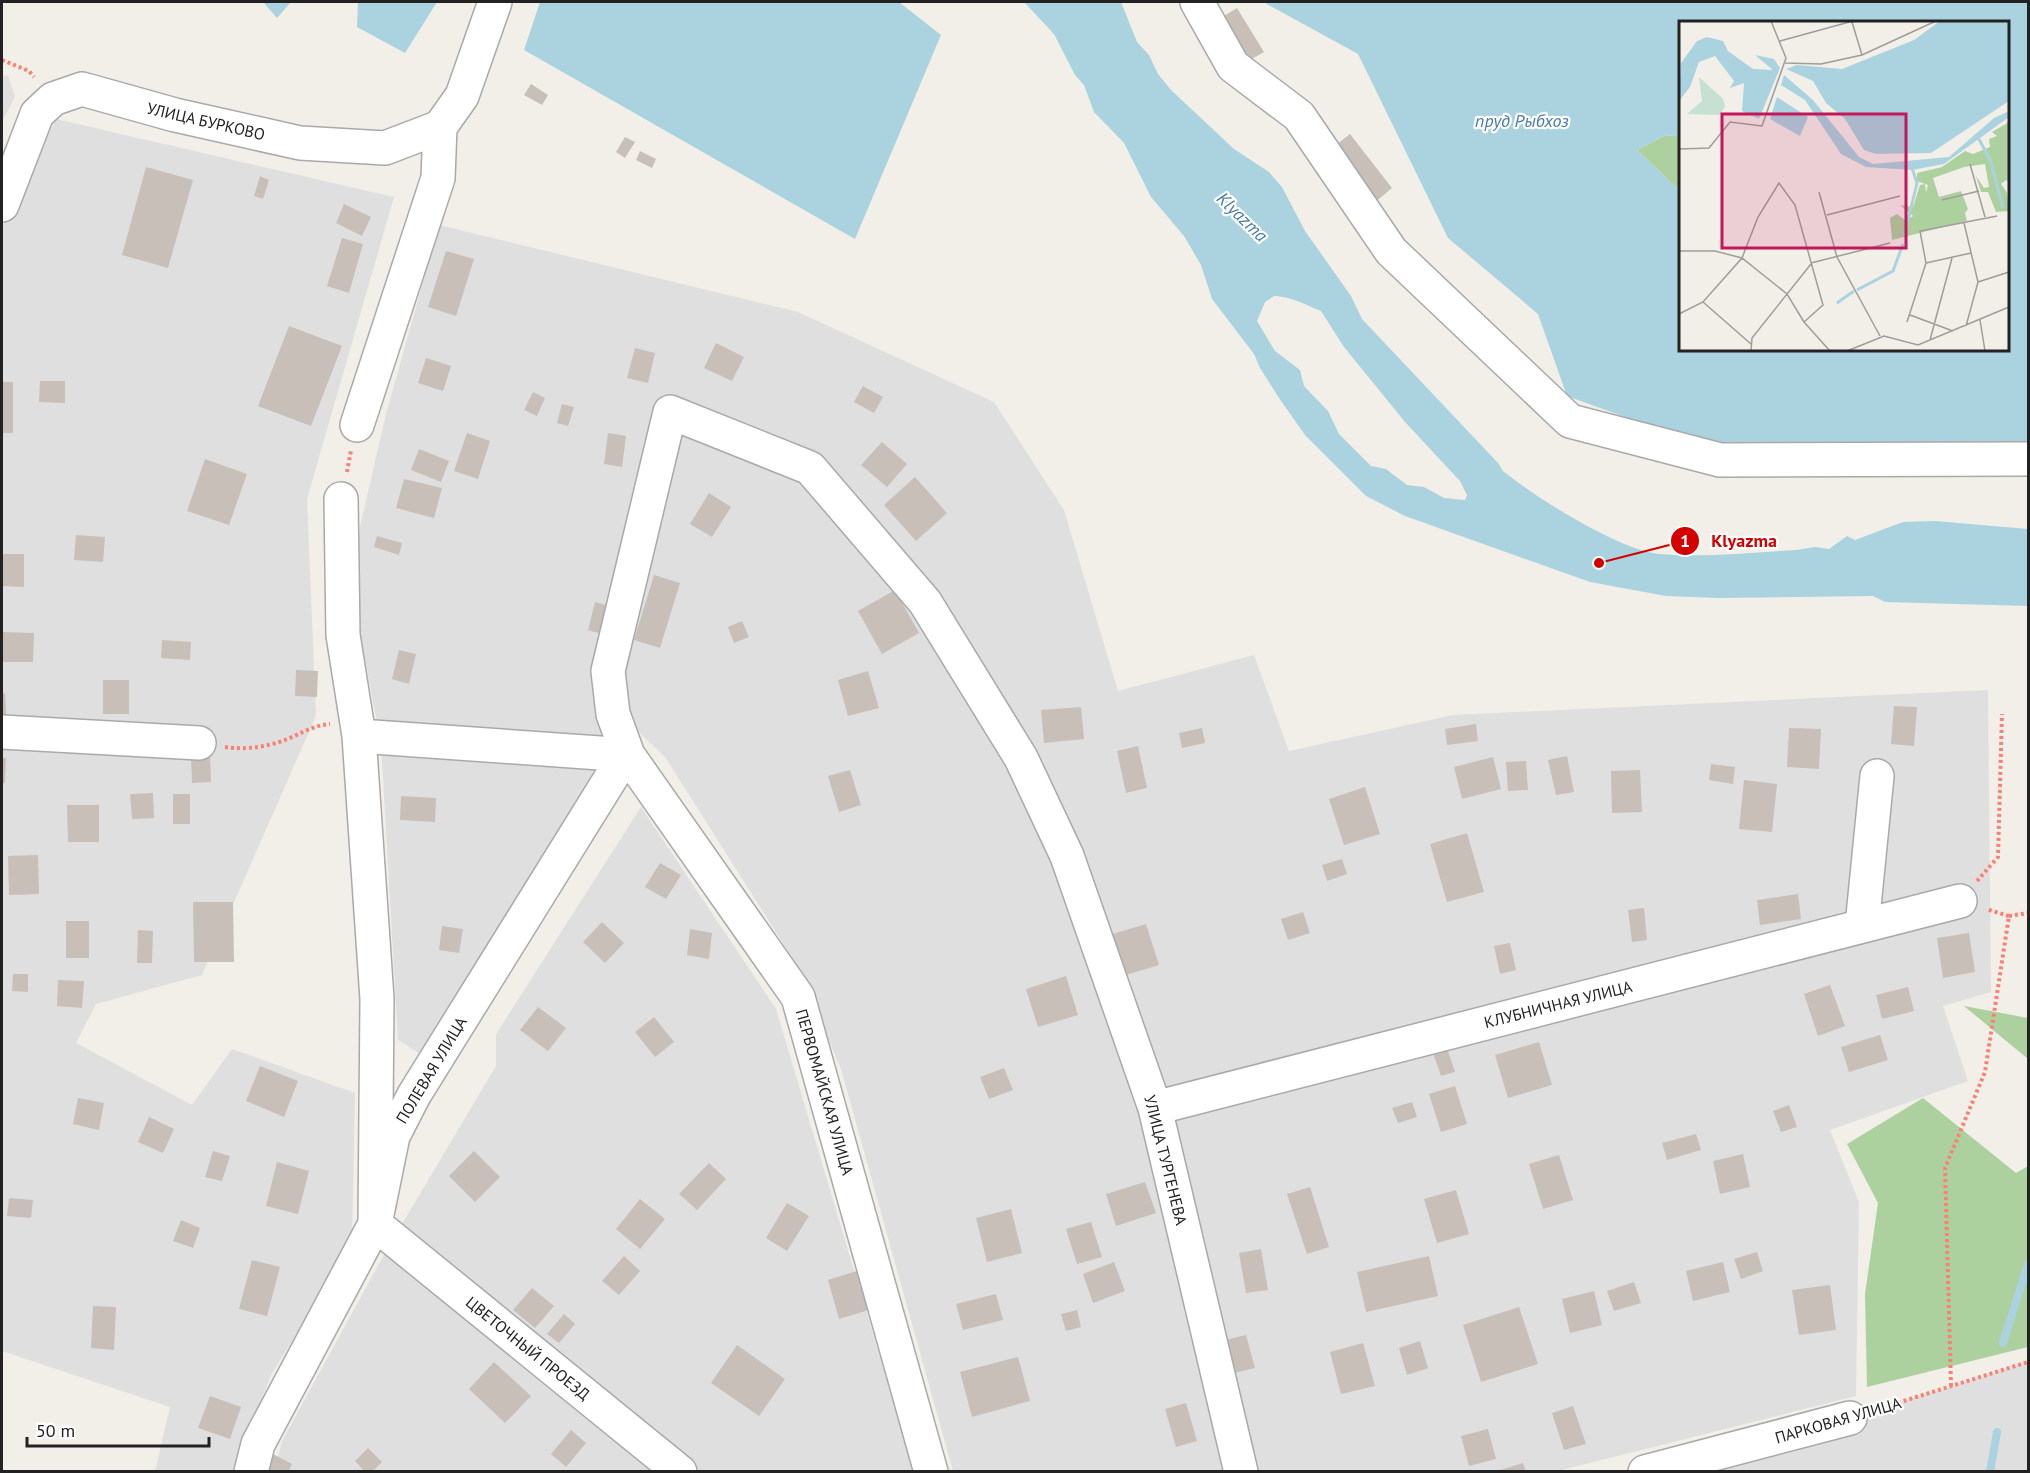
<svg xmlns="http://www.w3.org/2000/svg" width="2030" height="1473" font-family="'PT Sans',sans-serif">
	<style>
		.residential { fill: #e0dfdf }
		.forest { fill: #add19e }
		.water { fill: #aad3df; fill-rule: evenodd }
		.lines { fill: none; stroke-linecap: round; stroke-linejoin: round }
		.stream { stroke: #aad3df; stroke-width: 8 }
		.building { fill: #c7bfb8 }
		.minor-casing { stroke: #a9a9a9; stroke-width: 36 }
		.path { stroke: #fa8072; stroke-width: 4; stroke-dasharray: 3 3; stroke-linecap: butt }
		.minor { stroke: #fff; stroke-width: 33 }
		.labels { text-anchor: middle; stroke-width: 4.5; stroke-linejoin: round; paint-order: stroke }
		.street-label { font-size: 16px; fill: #222; stroke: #fff }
		.water-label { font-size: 18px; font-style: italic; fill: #4a7aab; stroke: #fff }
		.inset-river { fill: none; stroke: #aad3df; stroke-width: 3 }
		.inset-road { fill: none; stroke: #9f9d99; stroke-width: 1.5 }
		.view { fill: #c2185b; fill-opacity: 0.15; stroke: #c2185b; stroke-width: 3 }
		.inset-edge { fill: none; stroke: #222; stroke-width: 3 }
		.leader { fill: none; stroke: #d40000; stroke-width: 2 }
		.callout-dot { fill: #d40000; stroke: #fff; stroke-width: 2 }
		.mark-label { font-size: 18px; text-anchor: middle; font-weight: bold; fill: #fff }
		.callout-label { font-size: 18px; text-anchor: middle; font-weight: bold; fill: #d40000; stroke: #fff; stroke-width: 4.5; stroke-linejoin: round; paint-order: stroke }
	</style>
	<rect width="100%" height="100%" fill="#f2efe9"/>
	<path class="residential" d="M8,75L15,97L2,121V76Z
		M56,119L394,197L307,499L316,716L202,975L96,1004L76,1043L192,1105L232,1049L355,1093L352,1243L271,1375L235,1471H155L170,1407L2,1351V226Z
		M439,225L798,312L994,402L1064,510L1118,691L1254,655L1289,751L1453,715L1988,690L1991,992L1943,1006L1968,1081L1830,1130L1859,1202L1856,1396L1558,1471H953L841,1069L798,967L665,757L627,721L422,1055L398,1040L381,743L353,596L360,527L386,414Z
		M641,807L776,1009L914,1471L274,1472L282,1441L386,1251L496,1066V1034Z
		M2028,1362V1471L1645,1472L1850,1418Z"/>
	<path class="forest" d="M1680,135V191L1637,150L1664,136Z
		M1964,1006L2028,1018V1059Z
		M1923,1098L2016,1173L2028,1166V1347L1867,1387L1865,1294L1878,1203L1847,1144Z"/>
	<path class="water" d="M263,2H291L277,18Z
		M358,2H437L405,53L357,27Z
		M540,2H899L941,35L855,239L524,50Z
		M1024,2H1121L1137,42L1149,55L1158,74L1171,90L1234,149L1269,172L1282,187L1305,231L1351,296L1362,319L1498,463L1503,471C1535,497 1619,550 1659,554C1703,558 1753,552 1796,550L1815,547L1829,549L1847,536L1855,540L1903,522L1935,521L2028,529V606L1885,602L1873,596L1718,598L1666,596L1590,582L1405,516L1366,496L1305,435L1279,398L1260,368L1254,354L1212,299L1201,265L1184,236L1151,197L1124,143L1094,112L1084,85L1075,75L1054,34ZM1274,296C1290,296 1306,305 1321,311L1344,347L1405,422L1460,481L1467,495L1465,500L1444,498L1424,487L1407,485L1386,469L1371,466L1339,434L1328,411L1304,386L1300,370L1275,351L1257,321L1265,302Z
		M1263,2H2028V442H1694L1567,396L1538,314L1448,238L1358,54ZM1680,22H2008V350H1680V191L1637,150L1664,136L1680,135Z"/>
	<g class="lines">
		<path class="stream" d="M2003,1343L2028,1264
			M1990,1472L1997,1432"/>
	</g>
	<path class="building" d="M1237,8L1264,52L1241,65L1214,22Z
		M531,84L548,95L542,105L524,95Z
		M1350,134L1392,188L1374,203L1332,148Z
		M625,137L635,142L625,158L616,152Z
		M640,151L656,159L652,168L636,160Z
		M146,167L193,180L168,268L122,255Z
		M260,176L269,180L263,199L254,196Z
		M344,204L371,217L362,236L336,223Z
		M342,238L363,244L349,293L327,286Z
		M446,251L474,259L456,316L428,307Z
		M289,326L342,346L311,426L258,406Z
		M716,343L744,357L732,381L704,368Z
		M635,348L655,353L648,383L627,378Z
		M426,358L451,366L443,391L418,383Z
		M40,381H65V403L39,402Z
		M2,382H13V433H2Z
		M863,386L883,397L874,413L854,402Z
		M533,392L545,398L537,416L524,410Z
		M562,404L574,407L568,426L557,423Z
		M467,433L490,441L478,479L454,471Z
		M608,433L626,436L622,467L604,464Z
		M882,442L907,464L887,487L861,465Z
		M419,449L449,461L441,482L411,470Z
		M205,459L247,474L229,525L187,511Z
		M915,477L947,513L916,541L884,505Z
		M404,479L442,488L434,518L396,508Z
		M709,493L731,507L712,537L690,524Z
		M76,535L105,537L103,562L74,560Z
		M377,536L402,543L399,555L374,547Z
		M2,554H24V587L2,586Z
		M654,575L680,583L660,648L634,640Z
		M895,590L919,633L882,654L858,611Z
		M595,602L612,607L606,635L588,630Z
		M742,621L749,637L734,643L728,627Z
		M2,632L34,633L33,662H2Z
		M162,640L191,642L190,660L161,658Z
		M399,650L416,654L409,684L392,679Z
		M296,670L318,671L317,697L295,696Z
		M868,671L879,708L848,716L838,680Z
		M103,680H129V714H103Z
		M5,693L7,725L2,726V694Z
		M1894,706L1917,707L1914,746L1891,744Z
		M1081,707L1084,739L1044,743L1041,710Z
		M1476,724L1478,741L1447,745L1445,729Z
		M1202,728L1205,743L1182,748L1179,733Z
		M1789,728L1821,729L1819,769L1787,767Z
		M1138,746L1147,788L1126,793L1117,751Z
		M210,754L211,782L192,783L191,755Z
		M1567,756L1574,792L1556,795L1548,760Z
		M1493,757L1501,789L1462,799L1454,767Z
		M2,758H6L5,783H2Z
		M1526,761L1528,790L1508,791L1506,762Z
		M1711,764L1735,767L1733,784L1709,780Z
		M850,770L861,805L839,812L828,776Z
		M1640,770L1642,812L1612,813L1611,771Z
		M1744,780L1777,784L1772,832L1739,829Z
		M1365,787L1380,834L1344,845L1329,799Z
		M153,793L154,818L132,819L130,794Z
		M173,794H190V824H173Z
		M401,796L436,798L435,822L400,820Z
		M67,805H99V842H68Z
		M1467,833L1484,892L1447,902L1430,844Z
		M38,855L39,894L9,895L8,856Z
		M1342,859L1347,874L1327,881L1322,865Z
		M660,863L681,875L666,899L645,887Z
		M1798,894L1801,919L1760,925L1757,900Z
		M193,902H233L234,962H194Z
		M1644,908L1647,940L1632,942L1628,910Z
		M1303,912L1310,933L1288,940L1281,919Z
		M66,921H89V958H66Z
		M602,922L624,943L605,963L583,942Z
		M1146,924L1159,965L1119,977L1106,936Z
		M442,926L463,929L459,953L439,950Z
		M690,929L712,933L709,959L687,955Z
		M138,930L153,931L152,963H137Z
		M1969,933L1975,972L1943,978L1937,938Z
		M1510,943L1516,970L1500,974L1494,946Z
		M13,974H28V992L12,991Z
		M1066,976L1078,1015L1038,1027L1026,989Z
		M58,980L84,981L82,1008L57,1006Z
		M1830,985L1845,1026L1818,1036L1804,994Z
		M1908,987L1914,1011L1882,1019L1876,995Z
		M538,1007L566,1028L548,1051L520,1030Z
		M654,1017L674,1042L655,1057L635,1032Z
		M1880,1035L1888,1060L1849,1072L1841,1047Z
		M1539,1042L1552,1085L1508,1098L1495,1055Z
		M1447,1048L1455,1072L1441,1076L1433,1053Z
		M260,1066L298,1081L284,1117L246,1101Z
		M1004,1068L1013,1090L989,1099L980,1077Z
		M1455,1086L1467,1124L1441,1132L1429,1094Z
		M78,1098L104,1103L99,1130L73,1124Z
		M1412,1102L1417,1117L1398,1123L1392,1108Z
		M1789,1105L1797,1127L1781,1132L1773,1111Z
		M149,1117L174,1129L163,1153L138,1142Z
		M1696,1134L1701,1150L1667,1160L1662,1143Z
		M213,1151L230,1156L222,1181L205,1177Z
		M474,1151L500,1177L475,1202L449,1176Z
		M1743,1154L1750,1187L1720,1194L1713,1161Z
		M1559,1155L1573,1200L1543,1209L1529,1164Z
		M277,1162L309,1171L298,1214L266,1206Z
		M709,1163L726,1179L697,1210L679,1194Z
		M1145,1182L1156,1213L1116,1226L1106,1194Z
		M1310,1187L1329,1247L1307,1254L1287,1194Z
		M1456,1190L1469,1234L1437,1243L1424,1199Z
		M9,1198L33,1200L31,1218L7,1216Z
		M640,1199L665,1219L640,1249L616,1229Z
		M787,1203L809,1216L787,1251L766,1238Z
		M1011,1209L1022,1253L987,1262L976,1218Z
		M181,1220L200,1228L193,1248L173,1241Z
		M1091,1222L1102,1257L1077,1264L1066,1229Z
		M1261,1249L1268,1290L1246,1293L1239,1253Z
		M1757,1252L1763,1271L1741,1279L1734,1259Z
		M624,1256L640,1271L619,1295L602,1281Z
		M1429,1256L1438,1296L1366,1312L1357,1272Z
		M252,1260L280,1267L267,1316L239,1309Z
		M1114,1262L1125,1291L1093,1303L1083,1274Z
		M1723,1262L1730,1292L1693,1301L1686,1271Z
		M860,1270L872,1309L839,1319L828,1280Z
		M1634,1282L1641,1303L1614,1311L1607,1291Z
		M1830,1285L1836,1330L1799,1335L1792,1290Z
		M532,1288L554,1306L535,1328L513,1310Z
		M1594,1291L1602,1325L1570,1333L1562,1299Z
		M996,1294L1003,1320L963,1330L956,1304Z
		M93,1306L116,1307L114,1350L91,1348Z
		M1519,1307L1538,1364L1481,1382L1463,1325Z
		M1077,1310L1081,1327L1066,1331L1061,1314Z
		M564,1314L575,1324L559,1343L547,1334Z
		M1246,1335L1255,1368L1234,1373L1225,1340Z
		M1420,1341L1428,1368L1407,1375L1399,1348Z
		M1363,1343L1375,1386L1341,1394L1330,1352Z
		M737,1345L785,1379L759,1416L711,1383Z
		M1018,1357L1030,1401L972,1417L960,1372Z
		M494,1362L531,1396L505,1423L469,1389Z
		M210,1396L241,1407L230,1439L198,1428Z
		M1186,1403L1197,1441L1176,1447L1165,1409Z
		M1573,1406L1586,1444L1564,1450L1552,1413Z
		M1488,1429L1496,1459L1469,1466L1461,1436Z
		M571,1430L586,1443L566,1467L551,1454Z
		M368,1448L382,1462L372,1472H365L355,1461Z
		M271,1453L292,1464L288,1472H261Z
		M1523,1463L1526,1472H1497V1471Z"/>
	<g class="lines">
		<defs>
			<path id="minor" d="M1197,2L1233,66L1299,116L1391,251L1570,421L1720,460L2028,459
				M2,205L37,114L53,99L82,89L175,115L300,143L385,148L440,127L462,96L495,2
				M357,425L438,178L440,127
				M341,499L343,635L359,736L628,755L613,714L608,671L670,412L810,468L925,602L1021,758L1067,856L1155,1108L1241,1472
				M2,732L199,743
				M359,736L377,999L375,1224L680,1472
				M1862,926L1877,776
				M1155,1108L1960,901
				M251,1472L258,1444L375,1224L393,1136L414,1095L614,773L628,755L798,997L931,1472
				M1645,1472L1850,1418"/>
		</defs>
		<use href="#minor" class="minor-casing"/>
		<path class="path" d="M2,60L29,71L34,77
			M347,472L351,450
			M225,747C245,750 266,747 285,740C300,734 314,725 330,724
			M1977,881L1998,857L2002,714
			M2009,916L2028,913
			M1951,1386L1945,1168L1985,1072L2009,916L1986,909
			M1875,1410L2028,1362"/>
		<use href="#minor" class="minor"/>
	</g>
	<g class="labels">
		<g class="street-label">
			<text transform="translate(206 121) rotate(13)" y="6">УЛИЦА БУРКОВО</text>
			<text transform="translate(1558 1004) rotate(-14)" y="6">КЛУБНИЧНАЯ УЛИЦА</text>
			<text transform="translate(431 1070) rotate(-59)" y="6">ПОЛЕВАЯ УЛИЦА</text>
			<text transform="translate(825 1092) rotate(74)" y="6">ПЕРВОМАЙСКАЯ УЛИЦА</text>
			<text transform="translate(1166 1160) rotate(76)" y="6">УЛИЦА ТУРГЕНЕВА</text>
			<text transform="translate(528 1348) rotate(39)" y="6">ЦВЕТОЧНЫЙ ПРОЕЗД</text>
			<text transform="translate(1838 1420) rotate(-16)" y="6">ПАРКОВАЯ УЛИЦА</text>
		</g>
		<g class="water-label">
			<text x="1522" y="127">пруд Рыбхоз</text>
			<text transform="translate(1242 217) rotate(44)" y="6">Klyazma</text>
		</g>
	</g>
	<g transform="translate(1679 21)">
		<rect width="330" height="330" fill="#f2efe9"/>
		<path d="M330,101V161L327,159L322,163L328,172L330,190L317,191L309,171H302L297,155L305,167L310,166L306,143L285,146L254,157L260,176L282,170L289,188L286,192L288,200L213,219L211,197L218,193L226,199L234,195L221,184L234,186L241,164L246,163L247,171L249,164L238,160V152L263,146L286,130L294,133L311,126L310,118L318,115L313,111Z" fill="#add19e"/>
		<path d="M20,56L44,78L46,85L41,94L8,93L23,80Z" fill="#c6e0d4"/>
		<path d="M261,0H330V80L252,132L197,133L185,129L166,98L147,82L134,60L107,48L118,44L163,48L235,19ZM28,16L44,20L49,30L74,48L94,49L76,34L95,38L101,47L80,98L63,90L65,62L51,67L55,60L36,35L20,41L11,66L0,80L2,42L18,20ZM105,54L134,79L180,136L194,143L270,136L315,97L330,90V96L265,143L233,149L187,146L162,133L126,79L102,64ZM98,76L129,96L121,115L91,98Z" fill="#aad3df"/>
		<path class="inset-river" d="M300,118L312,141L324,187M225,215L238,162L233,147M178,269L214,250L224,223M158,282L175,270"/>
		<path class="inset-road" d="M173,1L183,34M101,20L174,0M106,42L142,43L183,34L257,0M0,128L30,127L51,101L83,105L107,37L92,0M291,143L306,196M140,171L158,236L201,315M263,179L300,170M148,194L221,175M285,202L299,261L287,305M0,230H36L63,237L108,273L125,301L151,330M132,242L211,222M247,242L292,232M299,261L330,251M24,281L72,323M0,293L24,281L63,237L79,196L100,162L116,184L144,284L125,301M231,294L274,310M301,299L306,330M228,301L247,242L241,210L318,195M251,319L273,237M72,330L73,317L132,243M168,330L205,315L239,324L330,286"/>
		<path class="view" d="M43,93H227V227H43Z"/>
		<rect width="330" height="330" class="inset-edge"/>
	</g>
	<path class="leader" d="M1599 563L1685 541"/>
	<g class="callout-dot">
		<circle cx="1599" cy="563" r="6"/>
		<circle cx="1685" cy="541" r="15"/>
	</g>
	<g class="mark-label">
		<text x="1685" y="547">1</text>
	</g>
	<g class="callout-label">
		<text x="1744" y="547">Klyazma</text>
	</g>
	<rect width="2030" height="1473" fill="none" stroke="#222222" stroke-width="6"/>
	<path d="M27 1437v9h182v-9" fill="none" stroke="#222222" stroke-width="3"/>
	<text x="36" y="1437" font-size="18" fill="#222222" stroke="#ffffff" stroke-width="4.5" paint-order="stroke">50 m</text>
</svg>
